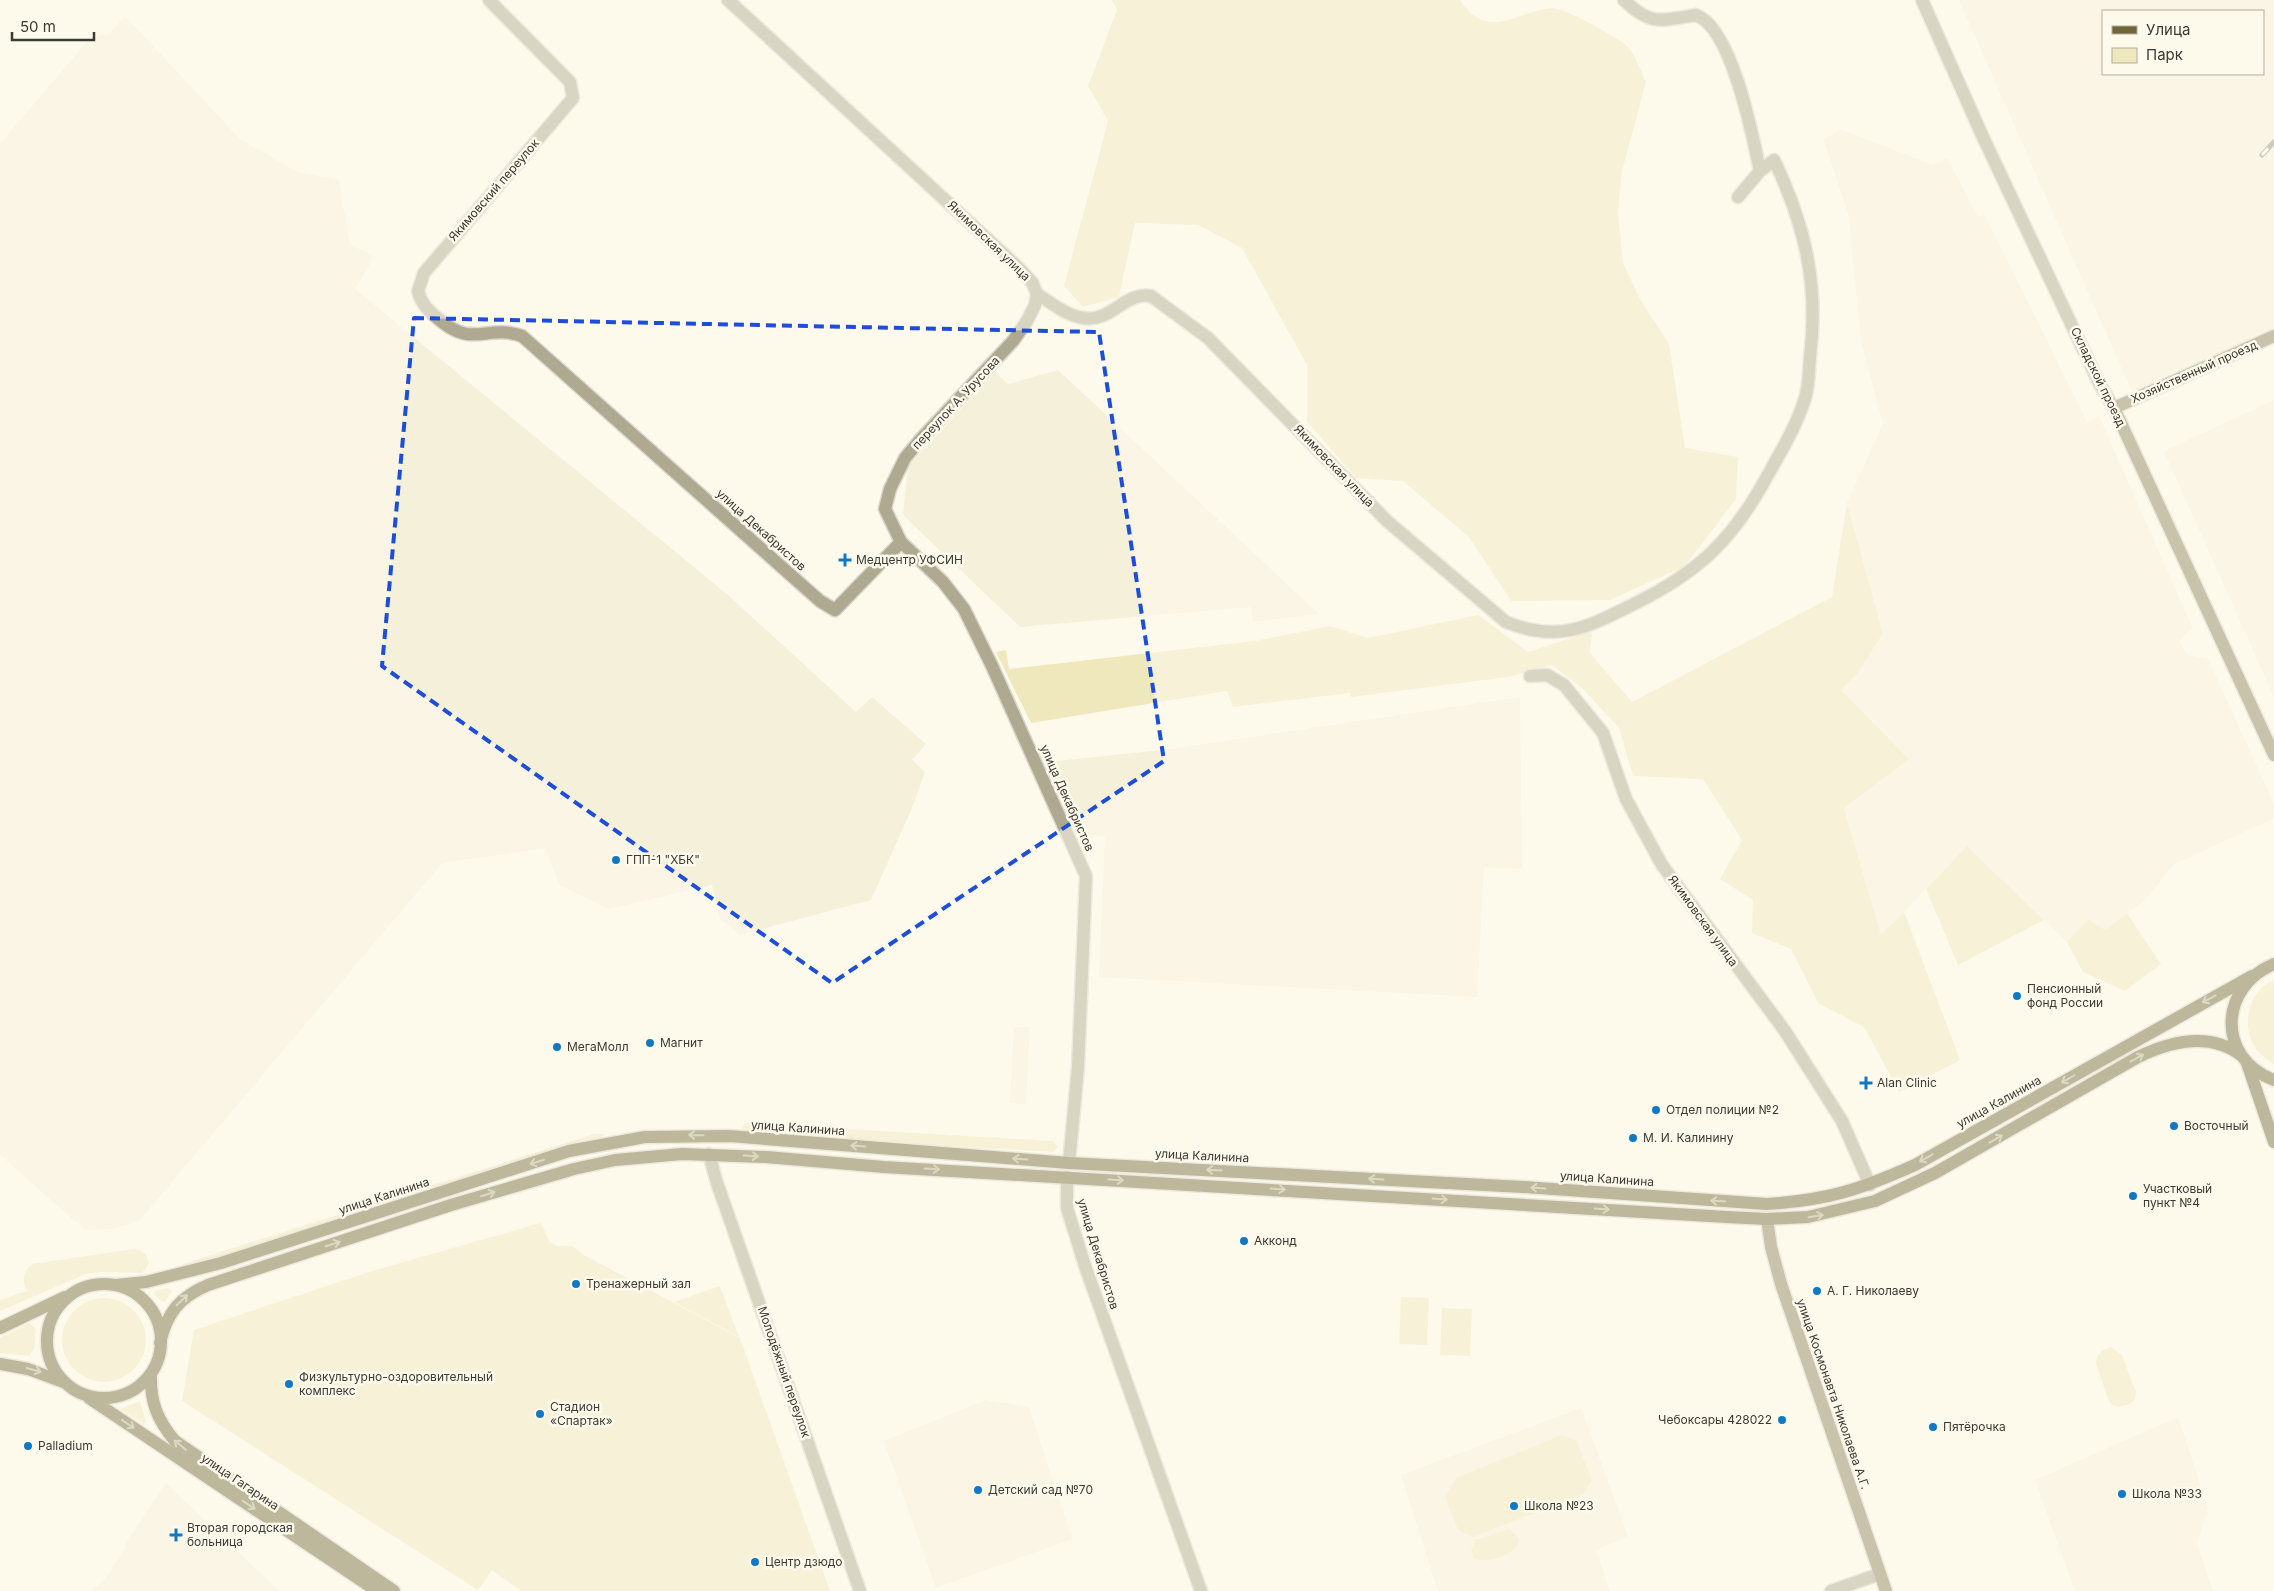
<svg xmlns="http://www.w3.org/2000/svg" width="2274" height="1591" font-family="Inter,sans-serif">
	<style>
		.built { fill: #f5f0da; fill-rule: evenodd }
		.green { fill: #f0e8bd }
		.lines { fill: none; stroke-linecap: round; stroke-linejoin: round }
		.street-casing { stroke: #dad7cb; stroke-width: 15 }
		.secondary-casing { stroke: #dad7cb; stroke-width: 15 }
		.primary-casing { stroke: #dad7cb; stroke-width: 15 }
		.street { stroke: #aea990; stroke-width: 12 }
		.secondary { stroke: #8a825d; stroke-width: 12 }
		.primary { stroke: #706638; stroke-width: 12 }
		.rail-casing { stroke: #929086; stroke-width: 5 }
		.rail { stroke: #fdfaec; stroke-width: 3; stroke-dasharray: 9; stroke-linecap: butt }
		.oneway { stroke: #b6b092 }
		.marked { fill: none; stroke: #1d4ed8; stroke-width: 4; stroke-dasharray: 10 6; stroke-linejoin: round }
		.poi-dot { fill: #1178c3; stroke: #fdfaec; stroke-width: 2 }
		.labels { text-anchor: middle; stroke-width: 5; stroke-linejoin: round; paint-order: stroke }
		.street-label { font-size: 12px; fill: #3b3a34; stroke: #fdfaec }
		.poi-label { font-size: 12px; fill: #3b3a34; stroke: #fdfaec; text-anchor: start }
	</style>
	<rect width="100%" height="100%" fill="#fdfaec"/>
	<path class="built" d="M1959,0H2274V328L2133,394ZM2103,11H2263V74H2103Z
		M125,16L240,139L297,172L339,180L350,245L372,255L369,266L355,289L728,595L856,712L872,697L926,744L912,760L925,772L912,808L871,900L740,935L720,919L712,885L609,909L559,885L546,848L442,863L138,1222L113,1229L85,1230L0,1155V144L91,37L109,34Z
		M1840,129L1933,165L1947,158L1978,217L1985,215L2087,422L2099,416L2192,627L2179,641L2187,655L2208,659L2274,804V818L2173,865L2144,901L2105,930L2088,919L2067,942L1967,846L1881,936L1844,807L1909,759L1841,690L1857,674L1883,632L1847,503L1883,424L1861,341L1848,213L1824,140Z
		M1058,370L1319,614L1253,622L1251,607L1020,627L903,515L908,466L995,372L1008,384Z
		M2274,400V697L2164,451Z
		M1520,697L1522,869L1484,867L1477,997L1099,977L1105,836L1078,834L1047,762L1171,749Z
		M1014,1027H1030L1026,1104L1010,1103Z
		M985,1400L1029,1407L1072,1539L936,1588L884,1441Z
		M1581,1408L1628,1536L1596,1550L1610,1591H1438L1401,1475Z
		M2178,1417L2208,1508L2197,1544L2213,1591H2075L2035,1480Z
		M166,1483L279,1591H92L105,1579L126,1547L124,1546Z"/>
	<path class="green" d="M1112,0H1460C1488,42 1514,12 1552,8C1563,7 1622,39 1629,48C1636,57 1641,71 1646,82L1622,171L1618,211L1623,263L1640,299L1669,344L1685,448L1738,457L1736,499L1685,566L1610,600L1511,601L1469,537L1403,481L1356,478L1307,422V365L1242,248L1198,225L1135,223L1119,297L1083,307L1064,286L1108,121L1088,86L1117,10Z
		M1847,503L1883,633L1857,674L1841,690L1909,759L1844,808L1881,935L1904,912L1960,1060L1899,1092L1864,1027L1819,1004L1791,949L1752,933L1753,900L1720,879L1742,840L1703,779L1633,776L1619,728L1582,688L1552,665L1508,677L1351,697L1350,693L1233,707L1227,691L1031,723L996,652L1006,650L1009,669L1255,641L1330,626L1368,638L1478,615L1528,652L1592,631L1590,653L1632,702L1832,597Z
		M1967,846L2044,920L1958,965L1926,889Z
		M2127,913L2161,964L2125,991L2083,972L2067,942L2088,919L2105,930Z
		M2274,980V1064C2266,1059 2259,1054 2254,1046C2241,1025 2249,989 2274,980Z
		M745,1123L1053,1141L1058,1147L1053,1152L750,1134L742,1129Z
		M594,1134H606L595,1141L186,1268L182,1265L185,1263Z
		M541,1223L550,1242L558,1246H573L584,1255L740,1338L830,1591H521L492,1570L478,1590L182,1401L194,1330L372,1271Z
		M134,1249C144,1250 147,1255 149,1264L142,1273L101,1272L86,1274L0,1311V1300L27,1291C22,1280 22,1272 32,1264Z
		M720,1286L739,1337L674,1302Z
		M169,1288L172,1291L165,1302L161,1301L154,1294L155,1291Z
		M1401,1297L1429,1298L1427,1345L1399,1344Z
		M62 1340a42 42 0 1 1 84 0a42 42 0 1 1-84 0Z
		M1442,1308L1472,1309L1470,1356L1440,1355Z
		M29,1323L36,1329L34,1349L29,1356L0,1353V1338Z
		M2111,1347L2122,1355L2136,1392L2135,1399L2130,1404L2119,1407L2112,1405L2108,1399L2096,1363L2097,1356L2103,1350Z
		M140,1401L146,1422L144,1424L120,1409Z
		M1562,1435L1576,1440L1592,1480L1583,1494L1473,1537L1458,1530L1445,1497L1456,1478Z
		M1509,1529L1519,1539C1519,1554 1486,1565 1474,1558L1471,1549L1476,1540Z"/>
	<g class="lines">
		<defs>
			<path id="street" d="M489,0L570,82L573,98L424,273L418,291C421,303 427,309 435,316C473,351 485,323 522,336L820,601L835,610L901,542
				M728,0L1020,269L1032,282L1037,294C1050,302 1067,316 1083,318C1111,323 1125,291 1151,296L1208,338L1387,521L1506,622C1559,643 1586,628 1634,604C1701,571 1734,538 1769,473C1783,448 1798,423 1806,395C1809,383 1809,369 1810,357C1819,285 1805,225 1774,160L1760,171L1738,197
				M1624,0C1651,27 1662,20 1696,15C1732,28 1753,137 1760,171
				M1922,0L1982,135L2099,383L2114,408
				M1037,294L1035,305L1027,321L1013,341L920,440L905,458L890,489L885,509L901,542L943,582L964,609L992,666L1086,876L1078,1067L1069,1163
				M1530,676L1547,675L1564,685L1603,733L1626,799L1662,865L1785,1031L1842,1121L1870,1185
				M709,1154L717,1183L860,1591
				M1067,1177V1208L1085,1266L1201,1591
				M1831,1591L1880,1574"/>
			<path id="secondary" d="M2274,336L2114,408L2274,755
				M1767,1219L1771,1247L1781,1284L1886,1591"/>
			<path id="primary" d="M2274,964C2219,987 2216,1058 2274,1080
				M2247,1063L2274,1142
				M47 1341a57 57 0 1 1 114 0a57 57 0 1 1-114 0Z
				M116,1285L146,1282L221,1263L569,1151L645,1137L729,1136L1069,1163L1523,1187L1767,1204C1828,1200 1859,1190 1915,1165L2252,976
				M0,1328L65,1297
				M160,1343C167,1312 180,1297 208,1285L451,1205L574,1169L615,1160L682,1154L766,1157L884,1167L1727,1217L1767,1219L1808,1217L1875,1201L1935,1173L2138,1057C2171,1041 2210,1031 2242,1056
				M0,1364L28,1369L63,1382
				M151,1374C150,1401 157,1420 175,1441L394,1591
				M89,1398L377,1591"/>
		</defs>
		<use href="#street" class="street-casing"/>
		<use href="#secondary" class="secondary-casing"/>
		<use href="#primary" class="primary-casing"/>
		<use href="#street" class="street"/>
		<use href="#secondary" class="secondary"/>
		<use href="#primary" class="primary"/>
		<defs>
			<path id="rail" d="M2262,155L2274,142"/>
		</defs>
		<use href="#rail" class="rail-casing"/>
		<use href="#rail" class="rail"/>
	</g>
	<defs><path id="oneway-shaft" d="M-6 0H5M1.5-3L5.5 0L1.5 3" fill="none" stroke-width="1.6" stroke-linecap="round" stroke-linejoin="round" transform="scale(1.25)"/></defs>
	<g class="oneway">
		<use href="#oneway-shaft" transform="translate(2209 999) rotate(152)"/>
		<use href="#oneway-shaft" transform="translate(2137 1058) rotate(-29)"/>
		<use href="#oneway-shaft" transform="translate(2068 1079) rotate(150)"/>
		<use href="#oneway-shaft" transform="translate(696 1135) rotate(-179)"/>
		<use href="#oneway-shaft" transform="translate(1996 1139) rotate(-29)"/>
		<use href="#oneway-shaft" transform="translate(858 1146) rotate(-176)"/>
		<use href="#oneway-shaft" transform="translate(751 1156) rotate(3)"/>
		<use href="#oneway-shaft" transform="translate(1926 1158) rotate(151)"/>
		<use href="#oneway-shaft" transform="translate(1020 1159) rotate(-176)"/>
		<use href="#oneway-shaft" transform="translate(537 1162) rotate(162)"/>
		<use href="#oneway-shaft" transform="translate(932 1169) rotate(3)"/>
		<use href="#oneway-shaft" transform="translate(1214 1170) rotate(-177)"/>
		<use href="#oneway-shaft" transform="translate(1376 1179) rotate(-177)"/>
		<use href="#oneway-shaft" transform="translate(1116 1180) rotate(3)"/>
		<use href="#oneway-shaft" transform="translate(1538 1188) rotate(-176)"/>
		<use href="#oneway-shaft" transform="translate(1278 1189) rotate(4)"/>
		<use href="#oneway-shaft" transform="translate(488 1194) rotate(-17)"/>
		<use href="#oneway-shaft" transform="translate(1440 1199) rotate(4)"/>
		<use href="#oneway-shaft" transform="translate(1718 1201) rotate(-176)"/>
		<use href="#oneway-shaft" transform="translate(1602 1209) rotate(4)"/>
		<use href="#oneway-shaft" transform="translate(1816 1216) rotate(-10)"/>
		<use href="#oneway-shaft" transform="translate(333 1244) rotate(-18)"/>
		<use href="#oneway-shaft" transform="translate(182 1300) rotate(-44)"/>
		<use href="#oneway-shaft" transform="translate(34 1370) rotate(16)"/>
		<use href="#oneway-shaft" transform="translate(128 1424) rotate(34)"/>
		<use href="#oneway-shaft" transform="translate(180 1445) rotate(-141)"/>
		<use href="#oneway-shaft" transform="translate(249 1505) rotate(34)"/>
	</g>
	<path d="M0 0H2274V1591H0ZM414,318L1099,332L1164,761L832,983L382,666Z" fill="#fdfaec" fill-opacity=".55" fill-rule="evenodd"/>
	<path class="marked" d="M414,318L1099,332L1164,761L832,983L382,666Z"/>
	<g class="poi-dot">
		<path d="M842.5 552.5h5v5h5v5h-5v5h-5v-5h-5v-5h5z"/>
		<circle cx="616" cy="860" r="5"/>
		<circle cx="2017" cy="996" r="5"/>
		<circle cx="650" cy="1043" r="5"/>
		<circle cx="557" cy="1047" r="5"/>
		<path d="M1863.5 1075.5h5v5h5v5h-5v5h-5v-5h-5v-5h5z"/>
		<circle cx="1656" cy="1110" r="5"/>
		<circle cx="2174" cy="1126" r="5"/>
		<circle cx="1633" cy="1138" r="5"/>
		<circle cx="2133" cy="1196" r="5"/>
		<circle cx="1244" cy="1241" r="5"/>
		<circle cx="576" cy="1284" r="5"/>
		<circle cx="1817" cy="1291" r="5"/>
		<circle cx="289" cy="1384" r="5"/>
		<circle cx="540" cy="1414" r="5"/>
		<circle cx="1782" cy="1420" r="5"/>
		<circle cx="1933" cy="1427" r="5"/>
		<circle cx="28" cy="1446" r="5"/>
		<circle cx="978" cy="1490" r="5"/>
		<circle cx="2122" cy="1494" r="5"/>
		<circle cx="1514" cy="1506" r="5"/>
		<path d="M173.5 1527.5h5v5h5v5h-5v5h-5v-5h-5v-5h5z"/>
		<circle cx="755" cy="1562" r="5"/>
	</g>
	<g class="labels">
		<g class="street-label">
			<text transform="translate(494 190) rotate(-49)" y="4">Якимовский переулок</text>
			<text transform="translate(989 241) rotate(44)" y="4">Якимовская улица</text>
			<text transform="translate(2194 372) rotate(-24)" y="4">Хозяйственный проезд</text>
			<text transform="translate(2098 377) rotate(64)" y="4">Складской проезд</text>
			<text transform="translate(956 403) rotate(-47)" y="4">переулок А. Урусова</text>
			<text transform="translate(1334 466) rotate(46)" y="4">Якимовская улица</text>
			<text transform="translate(761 530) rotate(42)" y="4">улица Декабристов</text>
			<text transform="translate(1067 798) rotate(66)" y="4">улица Декабристов</text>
			<text transform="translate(1703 921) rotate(54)" y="4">Якимовская улица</text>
			<text transform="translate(1999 1102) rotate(-29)" y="4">улица Калинина</text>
			<text transform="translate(798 1128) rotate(4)" y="4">улица Калинина</text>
			<text transform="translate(1202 1156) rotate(3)" y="4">улица Калинина</text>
			<text transform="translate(1607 1179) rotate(4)" y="4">улица Калинина</text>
			<text transform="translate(384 1196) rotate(-18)" y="4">улица Калинина</text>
			<text transform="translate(1098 1254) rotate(73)" y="4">улица Декабристов</text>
			<text transform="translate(784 1372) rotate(71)" y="4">Молодёжный переулок</text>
			<text transform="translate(1833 1394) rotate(71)" y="4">улица Космонавта Николаева А.Г.</text>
			<text transform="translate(240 1482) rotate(34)" y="4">улица Гагарина</text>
		</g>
		<g class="poi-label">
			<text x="856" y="564">Медцентр УФСИН</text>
			<text x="626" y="864">ГПП-1 "ХБК"</text>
			<text x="2027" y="993">Пенсионный<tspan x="2027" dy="14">фонд России</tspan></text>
			<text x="660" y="1047">Магнит</text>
			<text x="567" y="1051">МегаМолл</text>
			<text x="1877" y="1087">Alan Clinic</text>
			<text x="1666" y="1114">Отдел полиции №2</text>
			<text x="2184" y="1130">Восточный</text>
			<text x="1643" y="1142">М. И. Калинину</text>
			<text x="2143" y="1193">Участковый<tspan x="2143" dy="14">пункт №4</tspan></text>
			<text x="1254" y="1245">Акконд</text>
			<text x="586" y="1288">Тренажерный зал</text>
			<text x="1827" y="1295">А. Г. Николаеву</text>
			<text x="299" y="1381">Физкультурно-оздоровительный<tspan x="299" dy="14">комплекс</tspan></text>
			<text x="550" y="1411">Стадион<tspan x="550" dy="14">«Спартак»</tspan></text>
			<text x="1772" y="1424" text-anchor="end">Чебоксары 428022</text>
			<text x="1943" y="1431">Пятёрочка</text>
			<text x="38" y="1450">Palladium</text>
			<text x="988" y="1494">Детский сад №70</text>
			<text x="2132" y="1498">Школа №33</text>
			<text x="1524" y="1510">Школа №23</text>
			<text x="187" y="1532">Вторая городская<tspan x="187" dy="14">больница</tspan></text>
			<text x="765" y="1566">Центр дзюдо</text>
		</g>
	</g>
	<rect x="2102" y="10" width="162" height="65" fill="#fdfaec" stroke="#afada2"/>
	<rect x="2112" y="26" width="25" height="8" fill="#706638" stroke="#afada2"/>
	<text x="2146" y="35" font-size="15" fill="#3b3a34">Улица</text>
	<rect x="2112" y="48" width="25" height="15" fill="#f0e8bd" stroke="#afada2"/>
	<text x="2146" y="60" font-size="15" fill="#3b3a34">Парк</text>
	<path d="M12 32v8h82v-8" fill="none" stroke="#3b3a34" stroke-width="2.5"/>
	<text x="20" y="32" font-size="15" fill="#3b3a34" stroke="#fdfaec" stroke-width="4" paint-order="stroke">50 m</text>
</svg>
